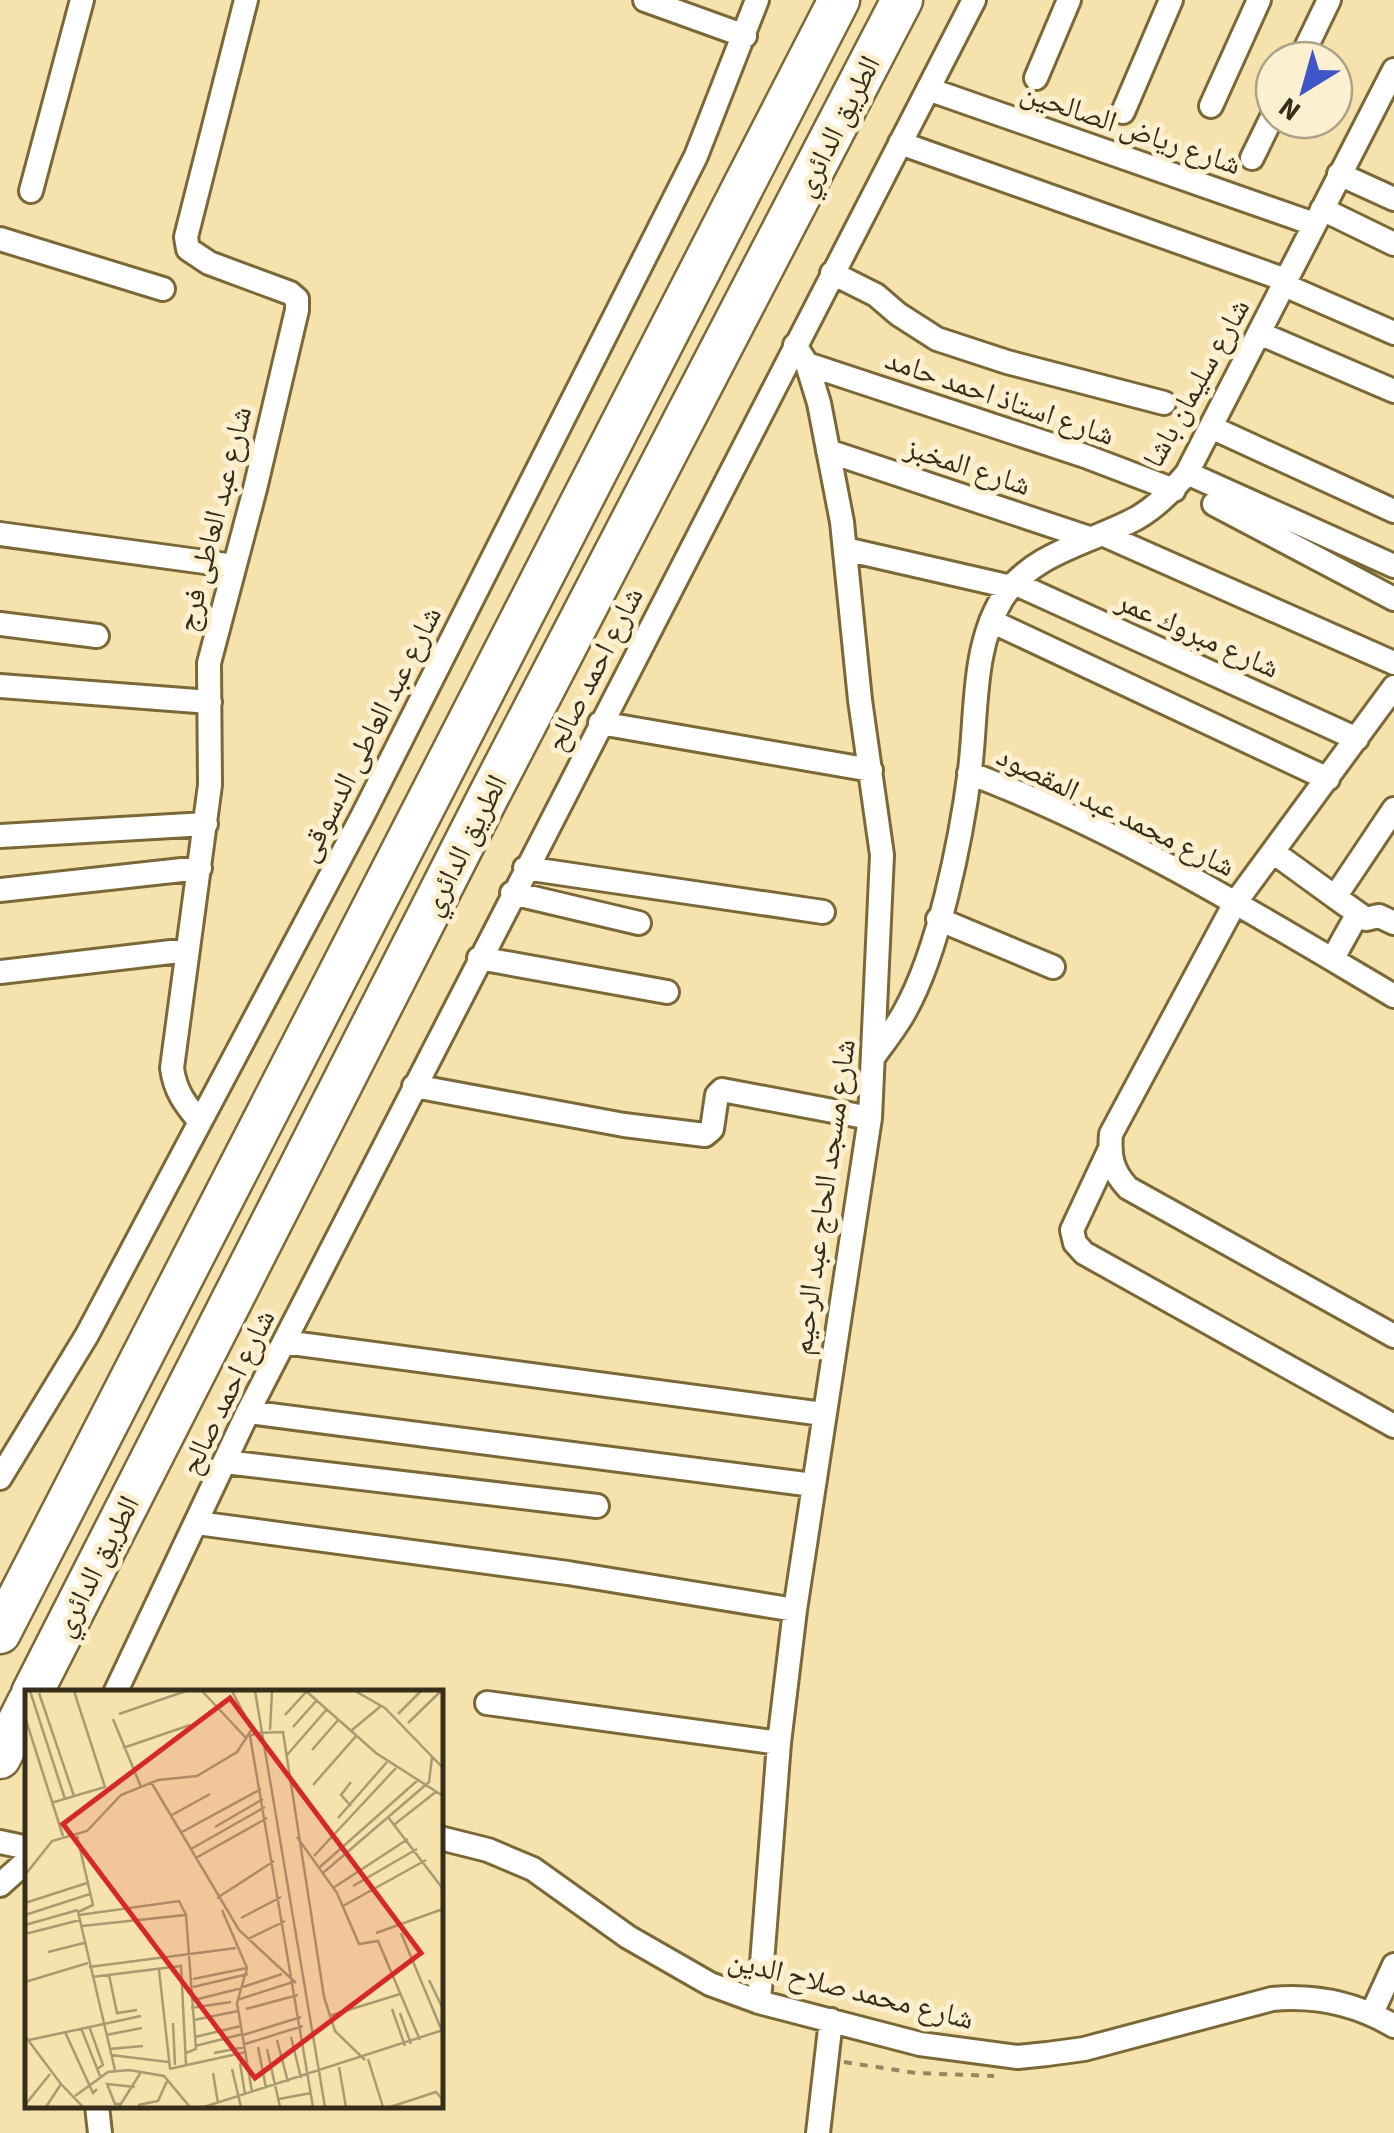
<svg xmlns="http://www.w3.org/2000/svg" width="1394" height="2133" font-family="'Source Sans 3','Noto Naskh Arabic',sans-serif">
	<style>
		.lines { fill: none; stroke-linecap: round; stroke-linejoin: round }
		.street-casing { stroke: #7a6837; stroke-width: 28 }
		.highway-casing { stroke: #7a6837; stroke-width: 45 }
		.path { stroke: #948662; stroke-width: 4; stroke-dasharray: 8 8; stroke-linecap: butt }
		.street { stroke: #fff; stroke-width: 22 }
		.highway { stroke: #fff; stroke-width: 40 }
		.labels { text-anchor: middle; stroke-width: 10; stroke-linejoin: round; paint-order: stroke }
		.street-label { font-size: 30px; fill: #362e19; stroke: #fcf0d1 }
		.inset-road { fill: none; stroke: #a99a72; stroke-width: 2.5 }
		.view { fill: #d62828; fill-opacity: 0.15; stroke: #d62828; stroke-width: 5 }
		.inset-edge { fill: none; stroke: #362e19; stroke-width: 5 }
	</style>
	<rect width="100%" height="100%" fill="#f6e2ad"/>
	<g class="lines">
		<defs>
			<path id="street" d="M645,0L745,36
				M1300,60L1329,0
				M1036,78L1069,0
				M928,89L1314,224
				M1211,106L1259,0
				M1123,112L1171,0
				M900,143L1286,280
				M1252,158L1274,113
				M1339,174L1394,199
				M31,191L82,0
				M1322,209L1394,244
				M0,239L163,289
				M832,273L876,295L898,314L937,339L1007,362L1164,403
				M1284,285L1394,333
				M1259,333L1394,391
				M807,364L1085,456L1174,490
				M1213,428L1394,511
				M828,451L1089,538
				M1187,473L1394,566
				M1214,504L1394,599
				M0,534L234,566
				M1102,534L1394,663
				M845,549L1011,587
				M1014,583L1357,739
				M991,621L1328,779
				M0,624L97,636
				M0,686L210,702
				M1394,687L1235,903L1111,1134C1109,1156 1112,1171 1128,1188L1394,1336
				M600,723L871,770
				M969,773C1118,829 1257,915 1394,996
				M1394,809L1335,897L1366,919L1379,916L1394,923
				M0,836L206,824
				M1273,852L1335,897
				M525,868L823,912
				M0,890L200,868
				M512,893L639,923
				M938,919L1053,967
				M479,958L667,992
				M1333,958L1357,915
				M0,972L188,950
				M875,1055C885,1041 897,1026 905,1011C939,950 961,840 970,770C977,714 972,648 1002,599C1032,552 1091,543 1137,518C1156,507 1173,490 1187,473L1394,70
				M414,1086L624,1125L705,1135L712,1129L717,1095L722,1090L870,1118
				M200,1122C185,1104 175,1091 172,1068L210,785L209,663L255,489L297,310V299L290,293L209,263L188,249L186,237L246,0
				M1109,1151L1072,1230L1075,1243L1084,1253L1394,1426
				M284,1342L823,1414
				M248,1412L813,1485
				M225,1462L597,1506
				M0,1478L87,1335L363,815L696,156L757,0
				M197,1523L568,1573L795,1610
				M115,1693L248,1412L974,0
				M487,1703L779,1743
				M440,1838L488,1850L533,1869L628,1937L710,1984L759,2002L920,2044L1018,2057L1047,2054L1084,2049L1272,1999C1316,1995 1355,2003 1394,2026
				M0,1842L28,1848
				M0,1885L28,1860
				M759,2002L779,1743L795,1610L870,1118L882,855L860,700L842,522L819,403L807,364L795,345
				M1372,2013L1394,1965
				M97,2106L100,2133
				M818,2133L831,2020"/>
			<path id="highway" d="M0,1633L839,0
				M32,1693L487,799L902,0
				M0,1758L28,1702"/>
		</defs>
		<use href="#street" class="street-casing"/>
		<use href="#highway" class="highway-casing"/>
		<path class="path" d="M844,2062L916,2073L994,2076"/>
		<use href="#street" class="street"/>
		<use href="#highway" class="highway"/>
	</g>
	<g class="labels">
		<g class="street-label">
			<text transform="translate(837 126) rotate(-63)" y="10">الطريق الدائري</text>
			<text transform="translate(1131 128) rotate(19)" y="10">شارع رياض الصالحين</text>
			<text transform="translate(1196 383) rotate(-61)" y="10">شارع سليمان باشا</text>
			<text transform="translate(1000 397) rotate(19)" y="10">شارع استاذ احمد حامد</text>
			<text transform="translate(968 466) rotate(18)" y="10">شارع المخبز</text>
			<text transform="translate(214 519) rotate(-76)" y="10">شارع عبد العاطى فرج</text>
			<text transform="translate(1198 634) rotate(24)" y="10">شارع مبروك عمر</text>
			<text transform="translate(594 669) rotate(-63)" y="10">شارع احمد صالح</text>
			<text transform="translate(369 734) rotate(-63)" y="10">شارع عبد العاطى الدسوقى</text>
			<text transform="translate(1116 811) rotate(26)" y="10">شارع محمد عبد المقصود</text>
			<text transform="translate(464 845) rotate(-63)" y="10">الطريق الدائري</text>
			<text transform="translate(823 1197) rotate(-82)" y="10">شارع مسجد الحاج عبد الرحيم</text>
			<text transform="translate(227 1392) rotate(-64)" y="10">شارع احمد صالح</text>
			<text transform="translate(96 1566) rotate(-63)" y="10">الطريق الدائري</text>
			<text transform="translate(851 1989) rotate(14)" y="10">شارع محمد صلاح الدين</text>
		</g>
	</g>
	<g transform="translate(25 1690)">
		<rect width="418" height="418" fill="#f6e2ad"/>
		<path class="inset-road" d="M5,1L40,109M177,1L222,49M230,1L300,417M281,1L351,63L418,106M330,1L360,18L418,78M14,3L49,106M94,24L161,1M373,24L396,1M260,25L282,1M0,27L38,146M88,29L116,97M383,33L416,1M268,37L292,10M245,40L247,1M327,40L356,16M98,58L165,35M287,60L314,29M262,65L302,19M126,92L214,240L271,293M326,92L316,105L326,116M288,95L332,45M26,113L80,97L49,1M147,125L185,104M363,127L418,199M313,128L362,72M370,134L412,101M190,137L238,109M157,142L236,99M52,146L68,215L53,222L90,380M272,147L312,203L334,254L353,251L395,350M166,159L240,117M289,166L371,78M171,168L242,128M295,177L394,89M298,183L404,92L407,67M0,185L27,151L62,141L96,105L133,90L172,86L212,62L227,39L207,1M328,196L392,159M308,198L383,149M192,208L249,171M0,213L62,193M318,216L401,170M197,220L222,278L212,313L227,402M0,225L65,204M54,225L154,211L161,225M216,228L256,207M0,235L53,220M57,236L161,225L171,359L161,363M351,243L418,219M376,243L417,341M0,244L55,230M223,249L260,231M23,262L59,253M64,277L211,258M134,280L145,378M84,285L92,323L112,320M67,287L156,276L161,374M168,289L222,278M404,290L418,319M0,292L63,273M168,297L223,284M218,297L257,284M169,310L217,298M212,310L268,292M166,318L206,312M221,319L273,305M367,319L380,356M375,323L386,354M304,326L375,304M169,330L213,321M148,333L150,375M64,336L78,375L72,379M56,338L75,386M40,342L68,403L72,399M81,345L117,338M218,345L276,327M0,346L36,394L21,417M170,347L216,336M266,347L276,388M4,350L116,326M252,350L263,392M220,354L278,336M170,356L218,344M233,357L241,398M84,359L118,356M242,359L255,417M189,363L220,357M86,365L143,372M343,369L358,417M215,373L220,404M314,377L321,417M144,379L221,362M207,379L216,417M188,383L193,413M36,394L58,417M50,406L83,382L104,380L139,386L165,417M254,409L286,403M97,414H90L82,394L110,397M0,415L25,384M113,415L133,411L143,389M94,417L116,382M179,417L418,340M288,417L225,46L231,43L258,42L299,307L310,341L340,370M365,417L411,402L418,410"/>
		<path class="view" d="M205,8L396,263L230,388L38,134Z"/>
		<rect width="418" height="418" class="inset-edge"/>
	</g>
	<g transform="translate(1304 90) rotate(217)"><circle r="48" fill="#fcf0d1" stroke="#ada287" stroke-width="2.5"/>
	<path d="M0-8L18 38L0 25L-18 38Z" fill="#3e56c9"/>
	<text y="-15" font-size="28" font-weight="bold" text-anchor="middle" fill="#362e19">N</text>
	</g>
</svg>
